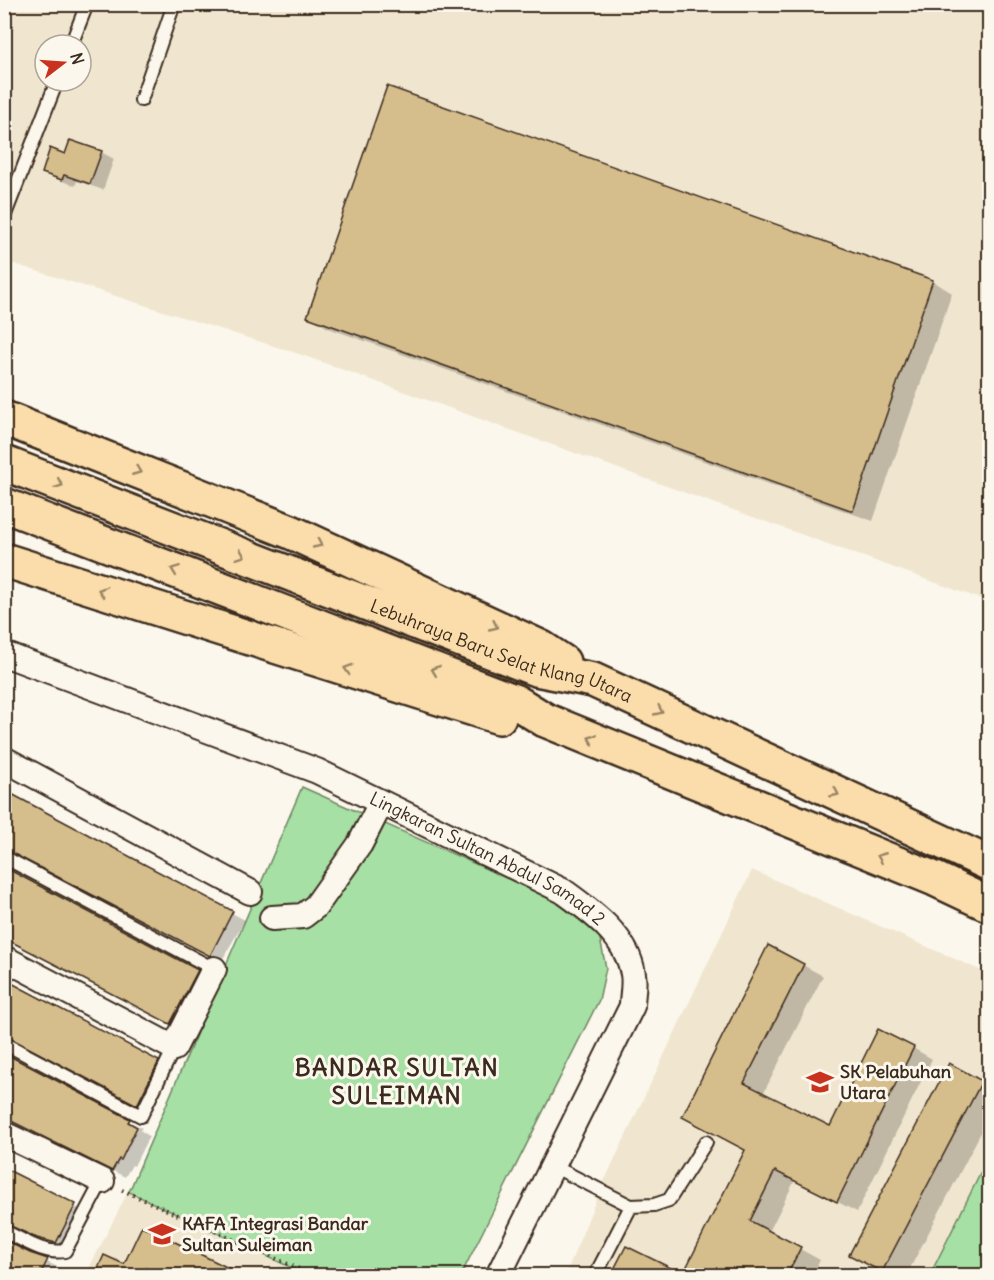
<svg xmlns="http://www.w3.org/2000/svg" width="994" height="1280" font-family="Delius,sans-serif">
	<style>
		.built { fill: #f0e6cf; fill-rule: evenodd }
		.green { fill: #a6e0a5; stroke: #708562; stroke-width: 1.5 }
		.shadow { fill: #0003 }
		.building { fill: #d5bd8c; stroke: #3b2a1e; stroke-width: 1.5 }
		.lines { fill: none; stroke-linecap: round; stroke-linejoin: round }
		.lane-casing { stroke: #3b2a1e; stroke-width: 16 }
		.street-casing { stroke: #3b2a1e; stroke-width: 28 }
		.highway-casing { stroke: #3b2a1e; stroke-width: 38 }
		.path { stroke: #3b2a1e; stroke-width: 4; stroke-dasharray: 1.5 4.5; stroke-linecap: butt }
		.lane { stroke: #fbf7ec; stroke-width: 12 }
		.street { stroke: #fbf7ec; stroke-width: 24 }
		.highway { stroke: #faddab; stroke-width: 33 }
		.oneway { stroke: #9a8464 }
		.labels { text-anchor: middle; stroke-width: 6; stroke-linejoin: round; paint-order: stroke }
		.street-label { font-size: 18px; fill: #3b2a1e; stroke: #fbf7ec }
		.poi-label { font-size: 18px; font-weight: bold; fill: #3b2a1e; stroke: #fbf7ec; text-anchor: start }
		.district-label { font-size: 24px; font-weight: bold; letter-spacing: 1.5px; fill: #3b2a1e; stroke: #fbf7ec }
	</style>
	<rect width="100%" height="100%" fill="#fbf7ec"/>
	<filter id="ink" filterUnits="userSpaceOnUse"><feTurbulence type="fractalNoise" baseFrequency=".0167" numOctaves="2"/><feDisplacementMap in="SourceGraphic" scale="12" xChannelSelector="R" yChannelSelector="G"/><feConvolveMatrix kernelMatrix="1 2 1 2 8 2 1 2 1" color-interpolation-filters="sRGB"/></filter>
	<g filter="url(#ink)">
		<path class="built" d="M5,5H989V602L302,355L5,261ZM45,45H81V81H45Z
			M752,870L989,974V1275L565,1276L600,1190Z
			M128,1192L307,1275L85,1276Z"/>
		<path class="green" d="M302,787L570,906L599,934L606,968L599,1000L461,1275H307L129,1192Z
			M989,1156V1275H930Z"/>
		<path class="shadow" d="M388,88L933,281L952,293L873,521L328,328L308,316Z
			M101,152L114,159L103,190L77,181L75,186L57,179L44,172L66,156Z
			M4,792L245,920L221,962L22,856L17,855L10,860L8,866L12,873L210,978L183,1030L4,937Z
			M803,965L823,976L763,1094L830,1128L913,1048L932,1059L857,1212L795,1180L769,1232L820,1260L812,1276H684L747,1150L703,1128Z
			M4,981L171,1069L150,1111L22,1042H13L9,1047V1056L12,1058L142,1128L140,1130L149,1136L134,1166L132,1165L125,1177L4,1116Z
			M950,1065L990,1087V1115L906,1276H890L871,1265Z
			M4,1170L87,1213L69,1249L51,1245L21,1230L13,1231L9,1235L8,1241L12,1246L60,1268L57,1273L62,1276H4Z
			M143,1228L239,1276H97L104,1260L125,1266Z
			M626,1248L683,1276H613Z"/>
		<path class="building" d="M387,86L933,280L853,511L307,317Z
			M70,140L102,151L90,184L64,175L62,180L42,173L50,148L65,154Z
			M4,790L233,911L210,956L4,849Z
			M4,867L198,970L170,1024L4,938Z
			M768,945L804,964L744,1083L830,1126L878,1029L914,1047L837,1202L775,1171L750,1221L801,1247L787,1275H611L626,1246L683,1274L745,1150L682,1117Z
			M4,979L159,1061L137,1105L4,1035Z
			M4,1053L130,1119L128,1122L137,1127L121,1160L119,1159L112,1171L5,1118Z
			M949,1063L982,1081L882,1272L849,1255Z
			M4,1168L76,1204L56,1243L37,1238L4,1223Z
			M142,1226L243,1275H161L146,1268L144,1273L149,1275H95L104,1255L124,1264Z
			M4,1240L30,1253L48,1259L40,1275H4Z"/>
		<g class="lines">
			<defs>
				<path id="lane" d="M71,45L87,4
					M141,100L174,4
					M4,217L57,81
					M4,857L214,969
					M4,1043L141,1116L174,1048
					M553,1166L631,1206L654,1205L669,1200L706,1142
					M4,1231C22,1239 44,1255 65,1251L102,1181
					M595,1276L631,1206"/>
				<g id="street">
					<path id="s1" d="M4,654L317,771L563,891C592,912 627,936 633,974C635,984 632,996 632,1006L498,1276"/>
					<path d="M4,759L250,892"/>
					<path d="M272,918L303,916L316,906L360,844L381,803"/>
					<path d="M4,958L174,1048L214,969"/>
					<path d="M4,1134L102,1181"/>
				</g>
				<g id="highway">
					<path d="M4,418L291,532L542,648L563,662"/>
					<path id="s2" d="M4,463L536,669L593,680L990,864"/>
					<path d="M4,505L516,702L545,720L935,879L990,905"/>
					<path d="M4,560L499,717"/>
				</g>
			</defs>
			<use href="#lane" class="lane-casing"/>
			<use href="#street" class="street-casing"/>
			<use href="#highway" class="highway-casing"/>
			<path class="path" d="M122,1190L315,1276"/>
			<use href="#lane" class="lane"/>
			<use href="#street" class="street"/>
			<use href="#highway" class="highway"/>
		</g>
		<defs><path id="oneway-chevron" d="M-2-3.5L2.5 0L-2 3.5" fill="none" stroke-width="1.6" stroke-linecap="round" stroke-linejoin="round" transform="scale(1.5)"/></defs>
		<g class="oneway">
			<use href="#oneway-chevron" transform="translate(137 471) rotate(22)"/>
			<use href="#oneway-chevron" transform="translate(59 484) rotate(21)"/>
			<use href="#oneway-chevron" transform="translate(318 544) rotate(25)"/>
			<use href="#oneway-chevron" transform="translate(241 555) rotate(21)"/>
			<use href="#oneway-chevron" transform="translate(175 570) rotate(-159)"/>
			<use href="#oneway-chevron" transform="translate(102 591) rotate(-162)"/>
			<use href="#oneway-chevron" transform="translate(494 626) rotate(25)"/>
			<use href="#oneway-chevron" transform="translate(348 669) rotate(-162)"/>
			<use href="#oneway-chevron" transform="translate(435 670) rotate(-159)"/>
			<use href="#oneway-chevron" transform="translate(659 711) rotate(25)"/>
			<use href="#oneway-chevron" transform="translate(592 739) rotate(-158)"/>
			<use href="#oneway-chevron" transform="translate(835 793) rotate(25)"/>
			<use href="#oneway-chevron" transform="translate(881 857) rotate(-158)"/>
		</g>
	</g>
	<defs>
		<symbol id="school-bare" viewBox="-9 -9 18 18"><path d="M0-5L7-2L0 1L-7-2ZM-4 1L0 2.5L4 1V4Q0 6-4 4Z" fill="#c8321e" stroke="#fbf7ec" stroke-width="2.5" paint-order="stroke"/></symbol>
	</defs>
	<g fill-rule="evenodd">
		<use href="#school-bare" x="801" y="1063" width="38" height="38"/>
		<use href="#school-bare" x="143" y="1215" width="38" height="38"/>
	</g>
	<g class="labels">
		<g class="street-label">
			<text dy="6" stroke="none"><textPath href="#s2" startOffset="532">Lebuhraya Baru Selat Klang Utara</textPath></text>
			<text dy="6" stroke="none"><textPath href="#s1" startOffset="526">Lingkaran Sultan Abdul Samad 2</textPath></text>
		</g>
		<g class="poi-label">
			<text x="840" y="1078">SK Pelabuhan<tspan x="840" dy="21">Utara</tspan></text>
			<text x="182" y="1230">KAFA Integrasi Bandar<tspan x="182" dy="21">Sultan Suleiman</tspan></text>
		</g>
		<g class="district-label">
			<text x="397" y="1076">BANDAR SULTAN<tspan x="397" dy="28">SULEIMAN</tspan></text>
		</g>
	</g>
	<rect width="994" height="1280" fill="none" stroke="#fbf7ec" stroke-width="24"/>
	<rect x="12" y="12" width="970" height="1256" fill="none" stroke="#3b2a1e" stroke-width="2" filter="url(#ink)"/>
	<g transform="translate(63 63) rotate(73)"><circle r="28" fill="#fbf7ec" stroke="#aea59a" stroke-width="1.5"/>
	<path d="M0-4.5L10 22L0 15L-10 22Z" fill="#c8321e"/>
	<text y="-9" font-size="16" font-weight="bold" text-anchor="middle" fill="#3b2a1e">N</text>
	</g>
</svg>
